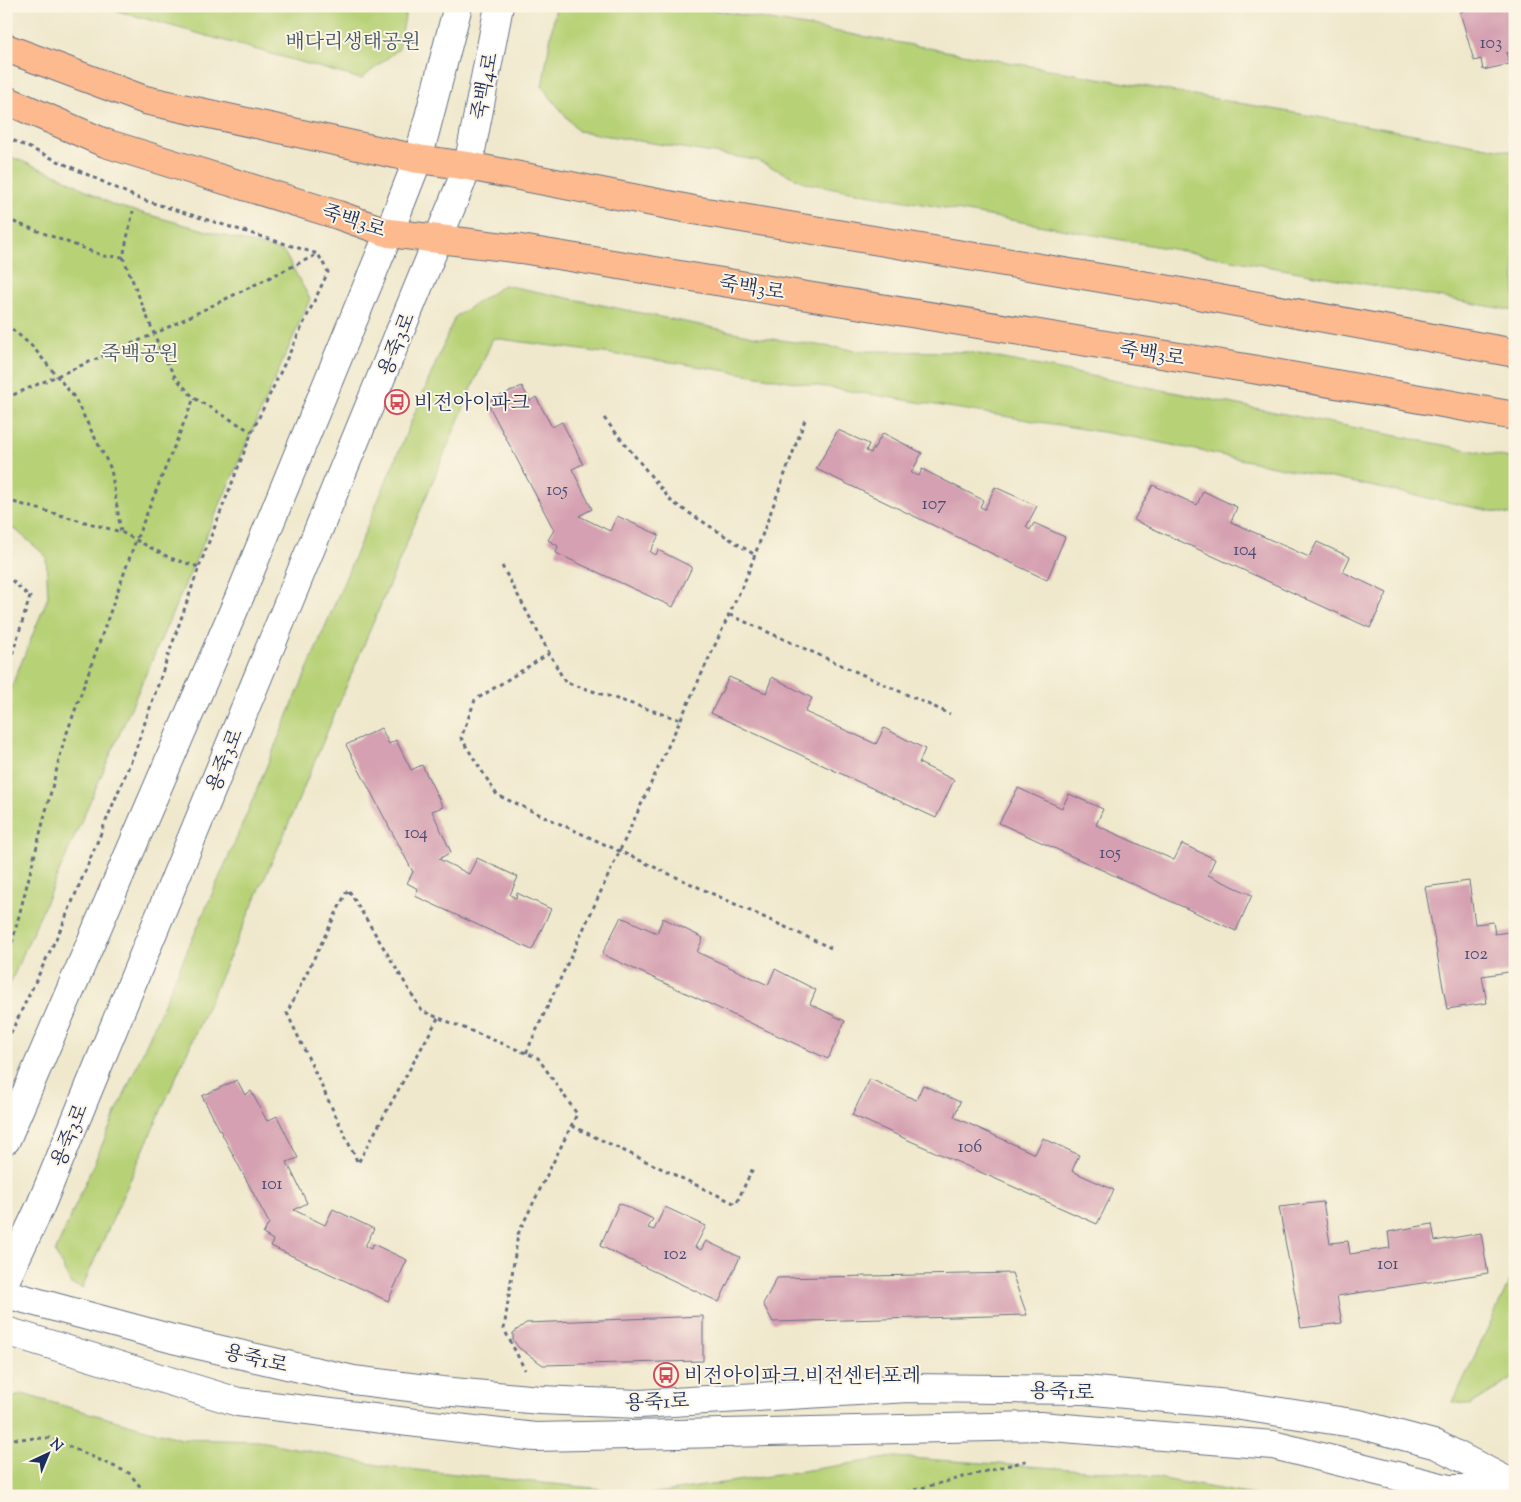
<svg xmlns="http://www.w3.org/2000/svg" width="1521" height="1502" font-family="'Sorts Mill Goudy','Noto Serif KR',serif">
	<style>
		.green { fill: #b7d176; stroke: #69806a }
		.building { fill: #d5a0b1 }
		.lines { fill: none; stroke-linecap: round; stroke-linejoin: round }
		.minor-casing { stroke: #657084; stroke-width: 30 }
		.major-casing { stroke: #657084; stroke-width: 30 }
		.path { stroke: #657084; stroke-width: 3; stroke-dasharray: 4 4; stroke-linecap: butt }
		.minor { stroke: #fff; stroke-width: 28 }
		.major { stroke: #fcba8e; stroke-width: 28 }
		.labels { text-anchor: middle; stroke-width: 4; stroke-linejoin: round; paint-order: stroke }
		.number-label { font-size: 18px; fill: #4a4b73 }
		.park-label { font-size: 20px; fill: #425864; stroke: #fcf5e5 }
		.street-label { font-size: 20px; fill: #1b2f5e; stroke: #fcf5e5 }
		.poi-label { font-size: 20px; fill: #1b2f5e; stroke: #fcf5e5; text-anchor: start }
	</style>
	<rect width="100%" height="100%" fill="#fcf5e5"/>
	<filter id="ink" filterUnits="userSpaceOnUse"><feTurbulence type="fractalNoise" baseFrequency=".02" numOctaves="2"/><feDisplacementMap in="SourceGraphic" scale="10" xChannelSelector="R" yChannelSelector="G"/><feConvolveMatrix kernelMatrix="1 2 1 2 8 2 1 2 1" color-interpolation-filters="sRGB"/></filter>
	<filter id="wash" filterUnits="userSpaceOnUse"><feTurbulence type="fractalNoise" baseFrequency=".0096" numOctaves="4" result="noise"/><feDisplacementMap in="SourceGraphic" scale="20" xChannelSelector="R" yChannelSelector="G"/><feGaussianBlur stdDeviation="1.12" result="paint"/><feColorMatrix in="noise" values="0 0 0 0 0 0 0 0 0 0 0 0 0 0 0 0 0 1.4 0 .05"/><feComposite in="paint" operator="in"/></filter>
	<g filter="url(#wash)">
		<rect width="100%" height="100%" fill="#efe8cc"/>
		<path class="green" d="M100,6H407L399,49L361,79Z
			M556,6H692L1515,152V311L806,183L756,160L578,131L542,87Z
			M6,155L60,176L113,205L284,252L310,299L6,993V700L48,597L46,556L16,530L6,526Z
			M504,285L758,337L861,351L968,352L1515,459V516L1138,438L678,363L493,338L282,839L82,1288L71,1284L55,1252L234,844L455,317Z
			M1515,1270V1377L1470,1405L1453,1402Z
			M22,1394L181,1439L260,1441L387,1467L651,1494L894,1457L1130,1473L1258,1496H6V1401Z"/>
		<g id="blocks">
			<path class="building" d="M1465,6H1515V35L1511,36L1515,51L1506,53L1510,64L1483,70L1481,59L1474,61L1460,12L1466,10Z
				M522,386L530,401L536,397L552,427L562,422L583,464L572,469L592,509L579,516L610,531L617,516L659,535L650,552L656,555L658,550L692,567L673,607L556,553L558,546L548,540L554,530L487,402Z
				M838,430L869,444L866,451L871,453L883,433L922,453L911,473L919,476L922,469L983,500L980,507L985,509L995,487L1037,506L1026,527L1030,530L1034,523L1065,537L1047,580L816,469Z
				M1153,485L1197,505L1203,491L1237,507L1231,522L1309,557L1317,542L1350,557L1343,572L1387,593L1370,628L1134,520Z
				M729,677L766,693L772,677L812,698L805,712L876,744L884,728L925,749L919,763L954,780L936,818L711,713Z
				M381,728L389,744L396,740L411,770L422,765L443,807L432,811L451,852L439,859L469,874L477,858L518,877L510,895L516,898L517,893L551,909L532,950L415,896L418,889L407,883L413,872L346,745Z
				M1018,788L1062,808L1069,794L1103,809L1096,825L1174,860L1182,844L1215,859L1208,875L1252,895L1236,931L999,823Z
				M1469,881L1475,924L1493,922L1495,934L1515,931V971L1482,976L1487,1003L1447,1009L1425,887Z
				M621,917L657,933L663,918L703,938L697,952L768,985L775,969L816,990L810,1004L845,1021L828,1059L602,954Z
				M870,1079L916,1100L923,1085L960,1102L954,1117L1035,1154L1043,1138L1079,1155L1072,1171L1114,1190L1097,1224L852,1115Z
				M237,1080L245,1095L251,1091L267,1121L277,1116L298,1158L287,1162L307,1203L294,1210L325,1225L333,1209L374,1229L365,1246L371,1249L373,1244L407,1260L388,1301L271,1246L273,1240L263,1234L269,1223L202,1096Z
				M1323,1202L1330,1243L1348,1241L1350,1254L1390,1248L1388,1232L1432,1224L1435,1241L1481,1233L1488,1273L1337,1296L1342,1323L1301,1328L1279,1207Z
				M619,1203L653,1219L648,1228L654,1230L665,1207L706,1226L695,1247L701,1250L706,1241L740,1257L719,1302L600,1246Z
				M1012,1273L1027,1315L773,1322L763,1304L777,1278Z
				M703,1316V1361L543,1365L519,1348L513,1340V1333L526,1323Z"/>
		</g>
	</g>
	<g filter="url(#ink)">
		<use href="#blocks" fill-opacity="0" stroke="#657084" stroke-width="1"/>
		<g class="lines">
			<defs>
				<path id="minor" d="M6,1140L242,591L389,233L418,159L458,6
					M6,1279L40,1207L468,166L499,6
					M6,1294L173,1339L353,1380L442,1391L540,1400L639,1404L908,1388L1085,1390L1228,1404L1359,1424L1437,1445L1515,1485
					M6,1331L238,1402L535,1437L1040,1426L1273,1445L1449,1489L1515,1488"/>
				<path id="major" d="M6,48L145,100L418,159L468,166L694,210L1154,287L1515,353
					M6,100L105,143L338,215L389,233L521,249L1252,369L1515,416"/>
			</defs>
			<use href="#minor" class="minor-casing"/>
			<use href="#major" class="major-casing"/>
			<path class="path" d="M6,137L140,199L318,254L328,272L252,432L199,567L134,754L63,924L6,1043
				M6,219L104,256L123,257L133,211
				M123,257L161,351L175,377L194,398L252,432
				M6,324L33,347L74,397L111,469L121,532
				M6,398L154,334L318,254
				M604,418L672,502L755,555
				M6,500L121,532L170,558L199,567
				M502,566L565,682L681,720
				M6,575L30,597L11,658L6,665
				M730,615L950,714
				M550,653L475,700L461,738L497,795L831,948
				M6,966L64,741L136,540L194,398
				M438,1018L358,1163L287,1013L348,889L422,1011L538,1058L577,1114L518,1234L504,1329L525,1370
				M526,1053L747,576L805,420
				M572,1126L736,1204L753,1168
				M6,1439L50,1438L129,1473L148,1496
				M891,1496L1029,1460"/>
			<use href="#minor" class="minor"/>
			<use href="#major" class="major"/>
		</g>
	</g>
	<defs>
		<symbol id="bus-ring" viewBox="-11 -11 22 22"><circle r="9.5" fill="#fcf5e5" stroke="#d1495b" stroke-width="1.5"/><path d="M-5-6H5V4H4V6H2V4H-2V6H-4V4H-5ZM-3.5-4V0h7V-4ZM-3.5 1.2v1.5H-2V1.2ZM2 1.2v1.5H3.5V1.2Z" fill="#d1495b"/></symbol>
	</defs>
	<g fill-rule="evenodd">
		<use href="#bus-ring" x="383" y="388" width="28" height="28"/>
		<use href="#bus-ring" x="652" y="1361" width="28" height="28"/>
	</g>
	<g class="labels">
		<g class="number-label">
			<text x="1491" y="48">103</text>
			<text x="557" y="495">105</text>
			<text x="934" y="509">107</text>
			<text x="1245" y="555">104</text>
			<text x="416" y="838">104</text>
			<text x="1110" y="858">105</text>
			<text x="1476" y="959">102</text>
			<text x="970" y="1152">106</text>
			<text x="272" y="1189">101</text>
			<text x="675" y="1259">102</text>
			<text x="1388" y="1269">101</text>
		</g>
		<g class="park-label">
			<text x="353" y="48">배다리생태공원</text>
			<text x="140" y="360">죽백공원</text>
		</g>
		<g class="street-label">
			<text transform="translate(484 86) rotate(-79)" y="7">죽백4로</text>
			<text transform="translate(354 220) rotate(18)" y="7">죽백3로</text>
			<text transform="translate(752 287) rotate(9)" y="7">죽백3로</text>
			<text transform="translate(396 344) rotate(-68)" y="7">용죽3로</text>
			<text transform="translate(1152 353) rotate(9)" y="7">죽백3로</text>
			<text transform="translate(224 760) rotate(-68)" y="7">용죽3로</text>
			<text transform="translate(69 1135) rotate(-68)" y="7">용죽3로</text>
			<text transform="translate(256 1358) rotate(13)" y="7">용죽1로</text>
			<text transform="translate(1062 1391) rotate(2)" y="7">용죽1로</text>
			<text transform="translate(657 1401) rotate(-2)" y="7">용죽1로</text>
		</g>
		<g class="poi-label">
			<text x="414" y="409">비전아이파크</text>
			<text x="684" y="1382">비전아이파크.비전센터포레</text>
		</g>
	</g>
	<rect width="1521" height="1502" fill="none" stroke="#fcf5e5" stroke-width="25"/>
	<g transform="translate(48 1454) rotate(44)" stroke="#fcf5e5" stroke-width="4" paint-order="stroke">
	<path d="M0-4L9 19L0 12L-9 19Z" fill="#1b2f5e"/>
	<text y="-8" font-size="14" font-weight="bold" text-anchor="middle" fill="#1b2f5e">N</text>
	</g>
</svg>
